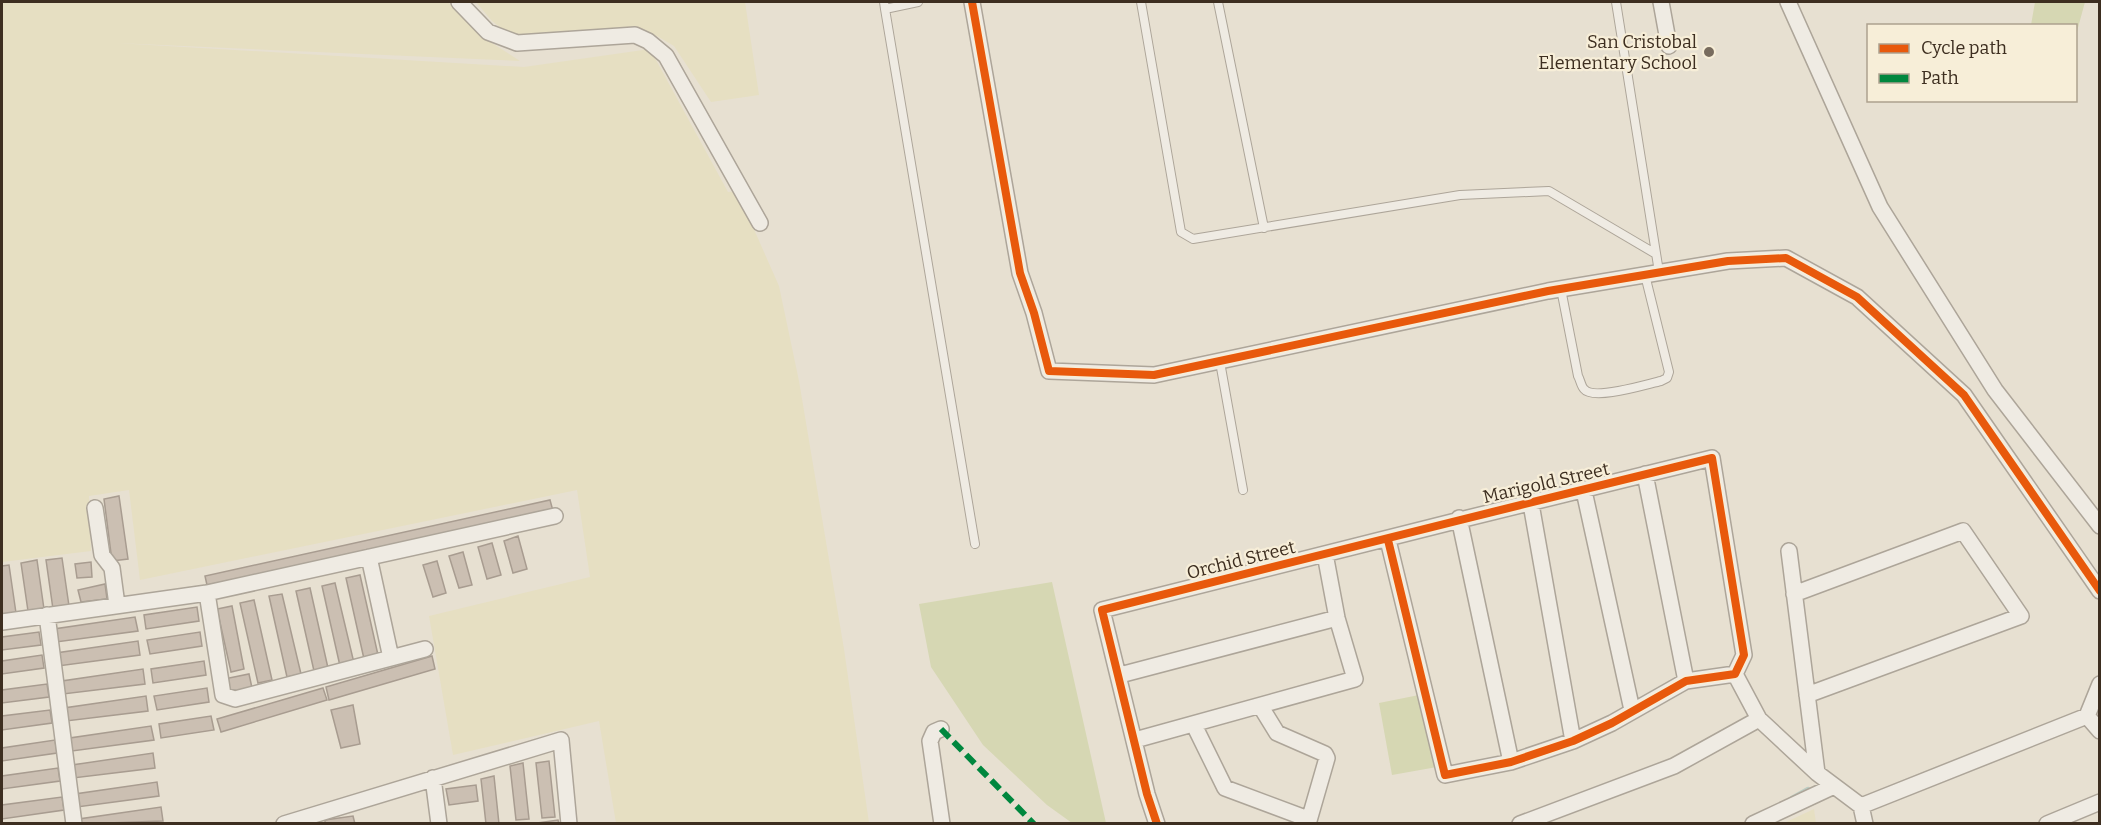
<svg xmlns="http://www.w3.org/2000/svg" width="2101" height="825" font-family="Bitter,serif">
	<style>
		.farmland { fill: #e6dfc2 }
		.green { fill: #d6d7b3 }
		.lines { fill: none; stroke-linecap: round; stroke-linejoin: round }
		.stream { stroke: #bcccc2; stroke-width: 4.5 }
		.building { fill: #cbbfb2; stroke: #a89c90; stroke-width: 1.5 }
		.service-casing { stroke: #ada599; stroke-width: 10 }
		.minor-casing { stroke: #ada599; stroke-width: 18 }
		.service { stroke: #efebe3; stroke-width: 8 }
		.minor { stroke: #efebe3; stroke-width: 15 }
		.quiet { stroke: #00873e; stroke-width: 6; stroke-dasharray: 12 6; stroke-linecap: butt }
		.cycleway-casing { stroke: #f7eed8; stroke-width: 11 }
		.cycleway { stroke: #e8590c; stroke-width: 8 }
		.poi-dot { fill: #786c5e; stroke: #f7eed8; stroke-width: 2 }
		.labels { text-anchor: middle; stroke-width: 4.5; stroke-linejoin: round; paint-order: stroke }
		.poi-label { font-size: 18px; fill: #3d2e20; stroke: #f7eed8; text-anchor: end }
		.street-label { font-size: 18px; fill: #3d2e20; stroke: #f7eed8 }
	</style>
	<rect width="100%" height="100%" fill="#e7e0d1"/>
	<path class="farmland" d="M2,2H448L481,36L520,61L116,43L524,67L650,49L728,192L737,191L779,286L799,381L844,649L869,823H616L599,721L453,755L429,616L590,577L577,490L140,580L129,490L89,496L91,551L2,562Z
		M476,2H745L759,95L711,102L674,46L657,36L630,31L519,42L492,21Z
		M1814,809L1816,823H1784Z"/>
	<path class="green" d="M2035,2H2085L2076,35V26L2031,25Z
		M1052,582L1106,823H1072L1047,805L983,745L931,667L919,604Z
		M1424,694L1437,767L1392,775L1379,703Z"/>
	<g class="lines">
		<path class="stream" d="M1792,798L1808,789"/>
	</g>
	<path class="building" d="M119,496L128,559L112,561L104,499Z
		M550,500L553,511L367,554L207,585L205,576Z
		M518,536L527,569L513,573L504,541Z
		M492,543L501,575L487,579L478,547Z
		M463,552L472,585L459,588L449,556Z
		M62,558L69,606L53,609L46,560Z
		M37,560L44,609L28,611L21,563Z
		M437,561L446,593L433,597L423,565Z
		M91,562L92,577L77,578L75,564Z
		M9,565L16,613L2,615V566Z
		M360,575L378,655L364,659L346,578Z
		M335,583L354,663L340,666L322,586Z
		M105,584L107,599L81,602L78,590Z
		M310,588L328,668L314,671L296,591Z
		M282,594L301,674L287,677L269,596Z
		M254,600L272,680L258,683L240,603Z
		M232,606L244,669L231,672L217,609Z
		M197,607L199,621L146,629L144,615Z
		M135,617L138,631L56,642L54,629Z
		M39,632L41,645L2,650V637Z
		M200,632L202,646L150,654L147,640Z
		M138,641L140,655L58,666L56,653Z
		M42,655L44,668L2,674V661Z
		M432,656L435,669L329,700L326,687Z
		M204,661L206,675L153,683L151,669Z
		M143,669L145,684L63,694L62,681Z
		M249,674L252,688L227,693L224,679Z
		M47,684L49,697L2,703V690Z
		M207,688L209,702L157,710L154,696Z
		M323,688L327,700L221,732L217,719Z
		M146,696L148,711L66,721L64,708Z
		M353,705L360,744L341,748L331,710Z
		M50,710L52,723L2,730V716Z
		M211,716L214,730L161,738L159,724Z
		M151,726L154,740L72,751L70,738Z
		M55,740L57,753L2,761V748Z
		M153,753L155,768L73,778L72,765Z
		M549,761L555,817L542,818L536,763Z
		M523,763L529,819L516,820L510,766Z
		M58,768L60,781L2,789V776Z
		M494,776L499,824H486L481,779Z
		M157,782L159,796L77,807L75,794Z
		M476,785L478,801L449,805L446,789Z
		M62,797L64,810L2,819V805Z
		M161,807L163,821L80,824L79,819Z
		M353,816L355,824H325V820Z
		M558,820L559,824H530Z"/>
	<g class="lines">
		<defs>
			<path id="service" d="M884,2L885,9L918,2
				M1141,2L1181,232L1193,239L1460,195L1549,191L1656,254
				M1218,2L1264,228
				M1616,2L1659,272
				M885,9L975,544
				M1561,289L1578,376C1580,379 1581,386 1584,389C1593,401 1647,384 1661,381L1667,378L1669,372L1645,275
				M1220,362L1243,490"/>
			<path id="minor" d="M459,2L488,32L517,43L635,35L648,41L666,56L760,223
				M972,2L1020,273L1034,313L1049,371L1154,375L1548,291L1728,261L1786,258L1857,297L1964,395L2100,591
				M1661,2L1669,46
				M1788,2L1880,207L1995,390L2100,526
				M1645,474L1686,681
				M1584,491L1632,710
				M1531,504L1573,741
				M95,508L102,555L112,568L117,605
				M1459,518L1511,762
				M1789,551L1817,773
				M369,557L391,658
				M207,593L223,695L235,699L425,649
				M1794,594L1963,531L2021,616L1807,695
				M47,615L74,824
				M2,622L207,593L555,516
				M1735,674L1759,719L1817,773L1861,806L2087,716L2100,731
				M1120,675L1337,618
				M1261,707L1277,733L1325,754L1327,758L1308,824
				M2087,716L2100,684
				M1194,725L1225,788L1308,819
				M941,729L934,732L930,741L942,824
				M1135,740L1355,679L1337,618L1325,554
				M433,778L439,824
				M1861,806L1865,824
				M284,824L561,740L569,824
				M1157,824L1147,794L1102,610C1306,559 1508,507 1712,458L1744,655L1735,674L1686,681L1612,723L1573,741L1511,762L1445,775L1388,540
				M1520,824L1674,766L1759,719
				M1753,824L1832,787
				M2047,824L2100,802"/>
		</defs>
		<use href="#service" class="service-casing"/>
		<use href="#minor" class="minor-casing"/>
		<use href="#service" class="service"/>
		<use href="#minor" class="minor"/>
		<path class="quiet" d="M941,729L1034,824"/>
		<defs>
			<path id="cycleway" d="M972,2L1020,273L1034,313L1049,371L1154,375L1548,291L1728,261L1786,258L1857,297L1964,395L2100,591
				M1157,824L1147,794L1102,610C1306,559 1508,507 1712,458L1744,655L1735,674L1686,681L1612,723L1573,741L1511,762L1445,775L1388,540"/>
		</defs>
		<use href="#cycleway" class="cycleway-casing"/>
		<use href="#cycleway" class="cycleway"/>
	</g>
	<circle class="poi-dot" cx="1709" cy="52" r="6"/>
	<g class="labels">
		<g class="poi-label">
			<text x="1697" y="48">San Cristobal<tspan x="1697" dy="21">Elementary School</tspan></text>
		</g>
		<g class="street-label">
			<text transform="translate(1546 483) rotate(-13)" y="6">Marigold Street</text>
			<text transform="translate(1241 560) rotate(-14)" y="6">Orchid Street</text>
		</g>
	</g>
	<rect width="2101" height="825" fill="none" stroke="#3d2e20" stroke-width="6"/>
	<rect x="1867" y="24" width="210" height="78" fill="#f7eed8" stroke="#ada18e" stroke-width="1.5"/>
	<rect x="1879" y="44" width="30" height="9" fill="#e8590c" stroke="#ada18e" stroke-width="1.5"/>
	<text x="1921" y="54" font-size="18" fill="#3d2e20">Cycle path</text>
	<rect x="1879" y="74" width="30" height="9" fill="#00873e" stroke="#ada18e" stroke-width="1.5"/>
	<text x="1921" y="84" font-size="18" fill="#3d2e20">Path</text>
</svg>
